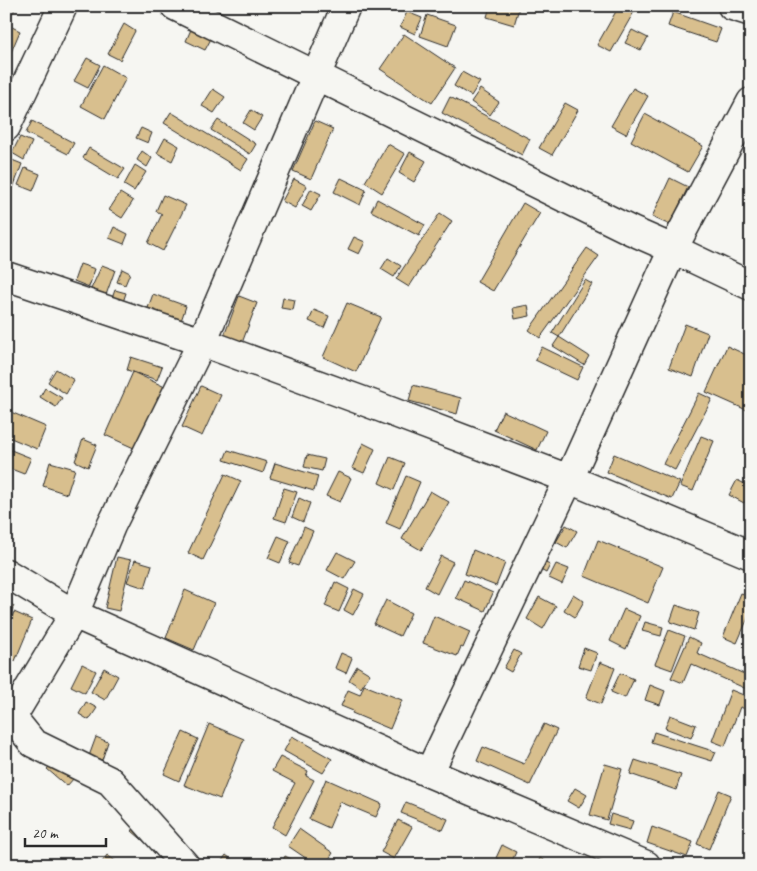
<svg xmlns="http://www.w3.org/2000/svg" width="757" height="871" font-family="Caveat,sans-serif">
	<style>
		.building { fill: #d8bf8e; stroke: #2b2b2b }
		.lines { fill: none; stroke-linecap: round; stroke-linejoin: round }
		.minor-casing { stroke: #2b2b2b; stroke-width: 31 }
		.minor { stroke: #f6f6f2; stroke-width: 28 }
	</style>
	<rect width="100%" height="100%" fill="#f6f6f2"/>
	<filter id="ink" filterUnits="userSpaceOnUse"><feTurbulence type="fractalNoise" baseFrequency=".02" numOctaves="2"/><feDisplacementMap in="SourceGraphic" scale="10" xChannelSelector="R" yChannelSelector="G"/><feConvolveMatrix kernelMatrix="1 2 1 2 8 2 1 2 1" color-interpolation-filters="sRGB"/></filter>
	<g filter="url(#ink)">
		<path class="building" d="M6,6H16L12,14L6,11Z
			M490,6H512L519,8L514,25L487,17Z
			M619,6H629L635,10L611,52L597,45Z
			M407,12L422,18L415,34L400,27Z
			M673,12L721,29L716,42L668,26Z
			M427,15L456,25L448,46L420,36Z
			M6,24L20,31L6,64Z
			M124,24L135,31L120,60L108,54Z
			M192,27L212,37L205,50L186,41Z
			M632,30L648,38L641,50L625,43Z
			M404,34L455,68L432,103L380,69Z
			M87,58L100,65L88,88L74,81Z
			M103,65L126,78L105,119L81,106Z
			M462,72L480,82L471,96L454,86Z
			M633,88L648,96L626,134L611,126Z
			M213,89L225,97L214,113L202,106Z
			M480,89L499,102L490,115L471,102Z
			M450,97L530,139L522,155L442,113Z
			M565,103L578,110L552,155L539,148Z
			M251,110L262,117L254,130L243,123Z
			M171,112L248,159L241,170L164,123Z
			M645,114L703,146L688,172L631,141Z
			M218,120L256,144L250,154L211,130Z
			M32,121L74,143L68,154L26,133Z
			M315,121L333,129L311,179L293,171Z
			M141,128L152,133L148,143L136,138Z
			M20,137L32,142L24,160L12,153Z
			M165,138L179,146L172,161L157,153Z
			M388,144L405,154L382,193L365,182Z
			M89,148L125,169L118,179L83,158Z
			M142,151L152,158L147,167L137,160Z
			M410,152L426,161L414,182L399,173Z
			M7,158L22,164L13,188L6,185Z
			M135,165L146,172L134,191L124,185Z
			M25,168L40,174L33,191L18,185Z
			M341,178L366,190L360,205L334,192Z
			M670,178L688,187L670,225L652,217Z
			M294,179L307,186L295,208L282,201Z
			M311,189L321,194L311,211L302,206Z
			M120,193L133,201L122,218L109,210Z
			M163,195L186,205L163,251L148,243L162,214L156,211Z
			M377,199L425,225L419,236L371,211Z
			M523,203L540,213L493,291L477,282Z
			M440,213L452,221L409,287L396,279Z
			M114,227L128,234L124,244L109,238Z
			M354,237L365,242L359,254L348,249Z
			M587,248L599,256L540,338L529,330Z
			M388,258L401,266L394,277L381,269Z
			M80,264L95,269L89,287L74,281Z
			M102,265L115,270L106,295L91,289Z
			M122,269L130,273L125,285L117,282Z
			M585,280L592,284L559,337L552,333Z
			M115,290L126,293L122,305L111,301Z
			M153,294L186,306L181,321L148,308Z
			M239,296L257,303L242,343L224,336Z
			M283,298L295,300L293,310L281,308Z
			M347,303L381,317L356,372L323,357Z
			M528,305L530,316L515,319L513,308Z
			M314,310L329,316L324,328L309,321Z
			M685,324L708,333L693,377L669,368Z
			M559,337L589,356L584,365L553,346Z
			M727,346L751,357V412L706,392Z
			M542,347L583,367L577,380L535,360Z
			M131,357L162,367L157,380L127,370Z
			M56,369L74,380L66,394L48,382Z
			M133,372L165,387L136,449L105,435Z
			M413,385L461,398L457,414L409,401Z
			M201,386L221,395L202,436L182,427Z
			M45,388L62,398L56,407L40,397Z
			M699,393L712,399L675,470L663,464Z
			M6,410L46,427L37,449L6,436Z
			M503,411L546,431L537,450L494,430Z
			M701,436L714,441L693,491L680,486Z
			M83,439L97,445L88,467L75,461Z
			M363,443L375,449L364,473L352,468Z
			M6,448L31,458L24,474L6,467Z
			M228,450L267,462L263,473L224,460Z
			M614,454L680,482L672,499L607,472Z
			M307,455L325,459L322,471L304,467Z
			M390,457L405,463L394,490L379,483Z
			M50,462L75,469L67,494L43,486Z
			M275,463L318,476L314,491L270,478Z
			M338,472L351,478L340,502L326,496Z
			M225,474L241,481L203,560L188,553Z
			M406,476L420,482L400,529L386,523Z
			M737,480L751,487V492L744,503L729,495Z
			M284,488L297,492L286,522L274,518Z
			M430,491L449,502L421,550L402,539Z
			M299,498L310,503L303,522L292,517Z
			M751,502V514L746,512Z
			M566,525L577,531L567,548L556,542Z
			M304,527L313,531L298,566L289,563Z
			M278,536L290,541L280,563L268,558Z
			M598,540L663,567L648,603L584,576Z
			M473,550L505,563L496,586L465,574Z
			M337,552L355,561L344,579L327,570Z
			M441,556L453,562L437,594L425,587Z
			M117,557L131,560L119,611L105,608Z
			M135,560L152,565L145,588L127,582Z
			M539,560L550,565L546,573L535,567Z
			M556,564L569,569L562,584L549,578Z
			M464,580L493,593L485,611L456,598Z
			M335,582L349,589L339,612L325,606Z
			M354,589L364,594L353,615L344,610Z
			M185,590L214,603L194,650L166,638Z
			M741,593L751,597V611L737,643L723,637Z
			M573,594L584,601L575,617L564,610Z
			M539,597L556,606L543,629L527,619Z
			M386,600L411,613L400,636L374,624Z
			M6,602L14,606L6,620Z
			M676,605L699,613L694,630L670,622Z
			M624,609L640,616L626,649L610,641Z
			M14,612L32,620L15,661L6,657V631Z
			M434,616L470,632L463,648L461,647L457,656L423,643Z
			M645,622L663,627L661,636L642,631Z
			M669,630L685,636L672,670L655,664Z
			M689,637L701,643L697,653L751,677V691L691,664L683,683L671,678Z
			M584,648L597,653L591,670L578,666Z
			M514,650L521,654L511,672L504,668Z
			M341,653L352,658L346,673L335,668Z
			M600,662L615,668L601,704L586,698Z
			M82,664L96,671L85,693L71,686Z
			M357,666L370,674L361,688L349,680Z
			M104,668L118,676L105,700L91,692Z
			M620,673L634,679L625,698L611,692Z
			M364,685L402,700L390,729L352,713L353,711L341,706L348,690L360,695Z
			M650,685L665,691L660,705L645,700Z
			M731,690L751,698V711L740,707L725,746L712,741Z
			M86,702L97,708L89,720L79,714Z
			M670,715L696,725L691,738L665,728Z
			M209,724L244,739L220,799L184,785Z
			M544,724L557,730L530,785L477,761L483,747L524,764Z
			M183,732L198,739L179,781L164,774Z
			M654,732L716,752L712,761L651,742Z
			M292,736L332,759L323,773L284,751Z
			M96,737L108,742L102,760L89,756Z
			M280,757L308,771L306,776L314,780L285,835L272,827L295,783L272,771Z
			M635,760L681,775L676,790L630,774Z
			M54,761L74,778L67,786L47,769Z
			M605,764L622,769L607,820L590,815Z
			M326,779L382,804L376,817L340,802L329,828L309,819Z
			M575,788L587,795L579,808L567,801Z
			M719,790L731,795L709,849L697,844Z
			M406,802L448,819L443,830L401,813Z
			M611,814L633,821L630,830L608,824Z
			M398,820L412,827L394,859L381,852Z
			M139,823L154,836L147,844L132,831Z
			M652,827L693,842L687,857L647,843Z
			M299,829L333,853L325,865H316L288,846Z
			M502,845L516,852L510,865L496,858Z
			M107,855L121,865H100Z
			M226,855L239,865H219Z
			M285,856L299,863L298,865H281Z
			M540,858L552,865H537Z"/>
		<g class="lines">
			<defs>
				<path id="minor" d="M175,6L632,231L673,249L751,286
					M732,6L751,12
					M6,127L63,6
					M6,276L202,342L374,405L569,479L751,555
					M6,573L74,614L429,773L646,865
					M429,773L569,479L673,249L751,102
					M185,865L110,781L33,743L12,717L74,614L111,526L202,342L346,6"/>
			</defs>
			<use href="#minor" class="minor-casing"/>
			<use href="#minor" class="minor"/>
		</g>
	</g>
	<rect width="757" height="871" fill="none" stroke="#f6f6f2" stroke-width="25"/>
	<rect x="12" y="12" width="732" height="846" fill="none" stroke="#2b2b2b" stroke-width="2" filter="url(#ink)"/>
	<path d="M25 838v8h81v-8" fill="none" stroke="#2b2b2b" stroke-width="2.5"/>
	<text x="32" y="838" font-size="15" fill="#2b2b2b" stroke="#f6f6f2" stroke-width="4" paint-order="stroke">20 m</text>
</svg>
